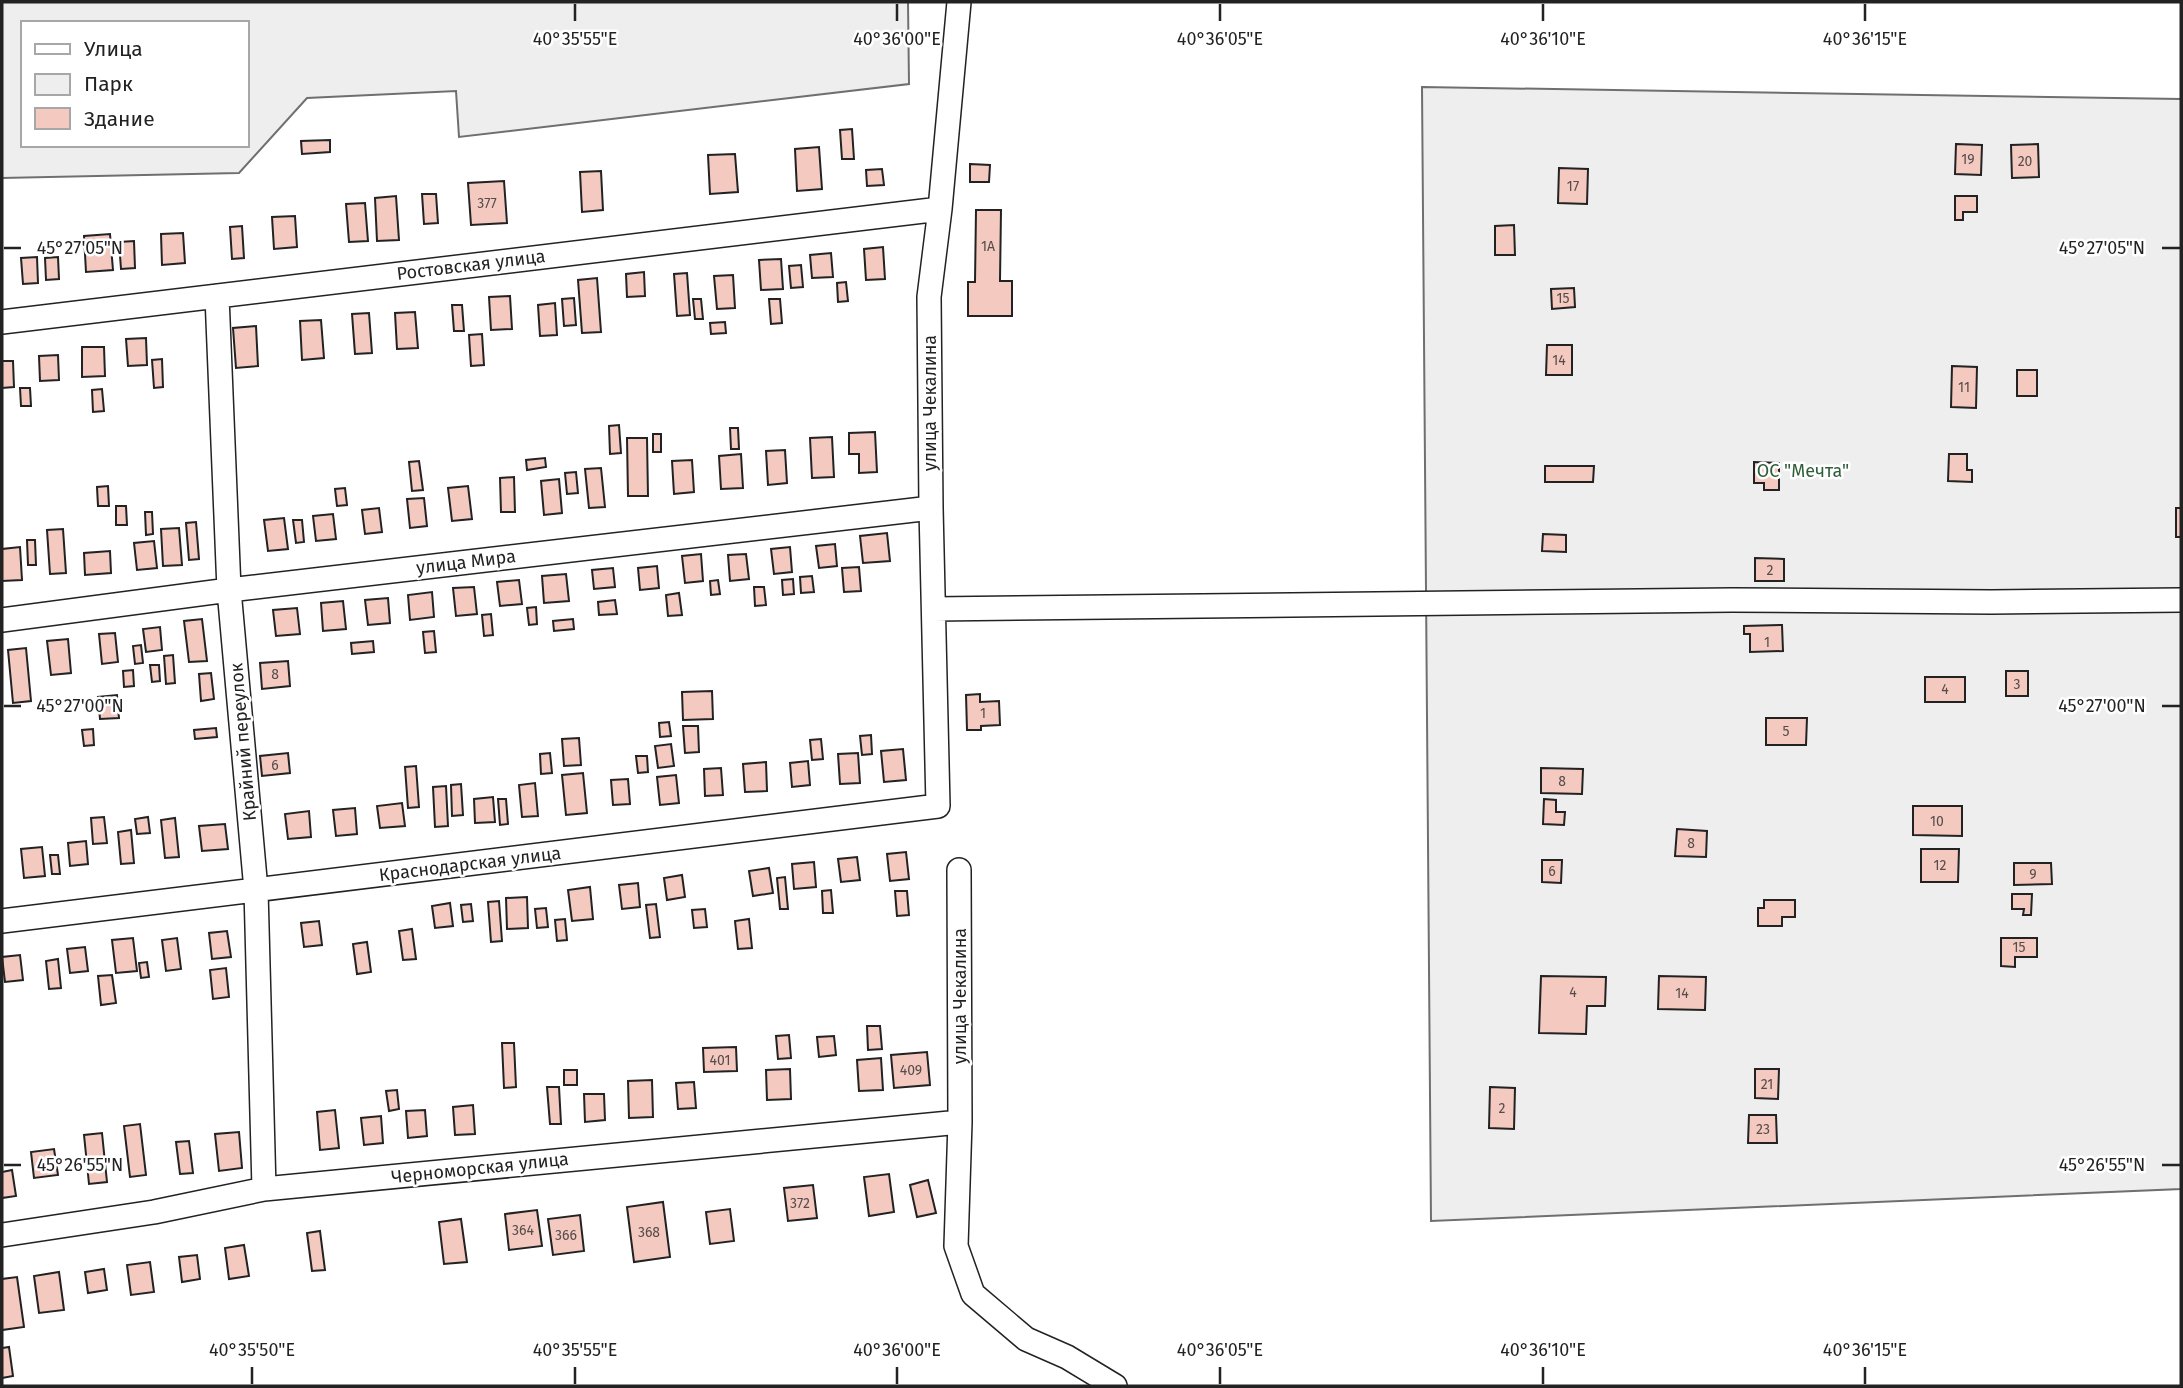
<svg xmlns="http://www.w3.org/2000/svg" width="2183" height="1388" font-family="'Fira Sans',sans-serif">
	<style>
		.green { fill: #eee; stroke: #6f6f6f; stroke-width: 2; fill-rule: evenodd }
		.building { fill: #f3c9c0; stroke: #222; stroke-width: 2 }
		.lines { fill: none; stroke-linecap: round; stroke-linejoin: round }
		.minor-casing { stroke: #222; stroke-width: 26 }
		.minor { stroke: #fff; stroke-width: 23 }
		.ticks { fill: none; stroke: #222; stroke-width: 2.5 }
		.labels { text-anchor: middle; stroke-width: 5; stroke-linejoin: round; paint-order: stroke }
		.number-label { font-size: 14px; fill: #564c4a }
		.street-label { font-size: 18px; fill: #222; stroke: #fff }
		.park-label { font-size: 18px; fill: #2f5e38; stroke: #fff }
		.ticks-label { font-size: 18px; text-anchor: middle; fill: #222; stroke: #fff; stroke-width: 5; stroke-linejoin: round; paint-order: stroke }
	</style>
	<rect width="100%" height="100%" fill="#fff"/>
	<path class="green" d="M2,2H908L909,84L459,137L456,91L307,98L239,173L2,178ZM23,23H247V145H23Z
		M1422,87L2181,99V1189L1431,1221Z"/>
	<path class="building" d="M852,129L854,159H842L840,130Z
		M330,140V152L302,154L301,141Z
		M1956,144L1982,145L1981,175L1955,174Z
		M2038,144L2039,177L2012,178L2011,145Z
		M819,147L822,189L797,191L795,149Z
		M735,154L738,192L710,194L708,155Z
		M970,164L990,165L989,182H970Z
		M1559,168L1588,169L1587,204L1558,203Z
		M882,169L884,185L867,186L866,170Z
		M601,171L603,210L582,212L580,172Z
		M504,181L507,223L471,225L468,183Z
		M422,194H436L438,223L424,224Z
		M396,196L399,240L377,241L375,198Z
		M1955,196H1977V212H1963V220H1955Z
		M365,203L368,241L349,242L346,204Z
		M976,210H1001L1000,281H1012V316H968V282H975Z
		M295,216L297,247L274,249L272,217Z
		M1514,225L1515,255H1495V226Z
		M242,226L244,258L232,259L230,227Z
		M183,233L185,263L162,265L161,234Z
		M110,234L113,270L86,272L84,236Z
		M134,241L135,268L121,269L119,242Z
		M883,247L885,279L866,280L864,249Z
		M831,253L833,277L812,278L810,255Z
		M37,257L38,283L23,284L21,258Z
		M58,257L59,279L46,280L45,258Z
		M781,259L783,289L761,290L759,260Z
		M801,265L803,287L791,288L789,266Z
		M644,272L645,296L627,297L626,274Z
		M687,273L690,315L677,316L674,274Z
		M733,275L735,308L717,309L714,276Z
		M597,278L601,332L582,333L578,280Z
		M846,282L848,301L838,302L837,283Z
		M1574,288L1575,307L1552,309L1551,289Z
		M510,296L512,329L491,330L489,297Z
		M574,298L576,325L564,326L562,299Z
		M693,299H701L703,319H695Z
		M769,299H780L782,323L771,324Z
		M555,303L557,335L540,336L538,305Z
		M452,305H462L464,331H454Z
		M415,312L418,348L397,349L395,313Z
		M369,313L372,353L355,354L352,314Z
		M321,320L324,358L302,360L300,321Z
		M725,322L726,333L711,334L710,323Z
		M256,326L258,366L236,368L233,328Z
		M482,334L484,365L471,366L469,335Z
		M146,338L147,365L128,366L126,339Z
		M1547,345H1572V375H1546Z
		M82,347H104L105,376L82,377Z
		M58,355L59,380L40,381L39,356Z
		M162,359L163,387L154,388L152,360Z
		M2,361H13L14,387L2,388Z
		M1952,366L1977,367L1976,408L1951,407Z
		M2017,370H2037V396H2017Z
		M20,388H30L31,406H21Z
		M102,389L104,411L93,412L92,390Z
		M619,425L621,453L610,454L609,426Z
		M730,428H738L739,449H731Z
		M875,432L877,472L859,473V454H849V433Z
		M653,434H661V452H653Z
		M832,437L834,477L812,478L810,438Z
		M627,438H647L648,496H628Z
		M785,450L787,483L768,485L766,451Z
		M741,454L743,488L721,489L719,456Z
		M1949,454H1967V470H1972V482L1948,481Z
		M545,458L546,467L527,470L526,460Z
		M692,460L694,492L674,494L672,461Z
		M419,461L423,490L412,491L409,462Z
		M1754,462L1779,463V490H1764V483H1754Z
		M1545,466H1594L1593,482H1545Z
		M601,468L605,507L589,508L585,469Z
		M576,472L578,493L567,494L565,473Z
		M514,477L515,512H501L500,478Z
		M559,479L562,513L544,515L541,481Z
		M108,486L109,506H98L97,487Z
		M468,486L472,519L452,521L448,488Z
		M345,488L347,505L337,506L335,489Z
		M424,498L427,526L410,528L407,499Z
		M116,506H126L127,525H116Z
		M379,508L382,532L365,534L362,510Z
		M2176,508H2181V537H2176Z
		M145,512H152L153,534L146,535Z
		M333,514L336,539L316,541L313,516Z
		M284,518L288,549L268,551L264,520Z
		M293,520H302L304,542L296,543Z
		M196,522L199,559L189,560L186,523Z
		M179,528L182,565L163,566L161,529Z
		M63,529L66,573L50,574L47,530Z
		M887,533L890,561L863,563L860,536Z
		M1543,534L1566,535V552L1542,551Z
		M27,540H35L36,565H28Z
		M154,541L157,568L137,570L134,543Z
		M835,544L837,566L819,568L816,546Z
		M20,547L22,580L2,581V549Z
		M790,547L792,572L774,574L771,549Z
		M110,551L111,573L85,575L84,553Z
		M701,554L703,581L685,583L682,556Z
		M746,554L749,579L730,581L728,555Z
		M1755,558L1784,559V581H1755Z
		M657,566L659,588L640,590L638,568Z
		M859,567L861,591L844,592L842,568Z
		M613,568L615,587L594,589L592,570Z
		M566,574L569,601L544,603L542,576Z
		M812,576L814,592L801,593L800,577Z
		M793,579L794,594L783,595L782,580Z
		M519,580L522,604L500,606L497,582Z
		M718,580L720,594L711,595L710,581Z
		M474,587L477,614L456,616L453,588Z
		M754,587H764L766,605L755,606Z
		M432,592L434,617L410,620L408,595Z
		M679,593L682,615L668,616L666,595Z
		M388,598L390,623L368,625L365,600Z
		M615,600L617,614L599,615L598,602Z
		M343,601L346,629L323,631L321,603Z
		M536,607L537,624L529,625L527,608Z
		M297,608L300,634L276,636L273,610Z
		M491,614L493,635L484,636L482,615Z
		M202,619L207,661L189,662L184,621Z
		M573,619L574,629L554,631L553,621Z
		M1782,625L1783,651L1750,652V634H1744V626Z
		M160,627L162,650L146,652L143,629Z
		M434,631L436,652L425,653L423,632Z
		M115,633L118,662L102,664L99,634Z
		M68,639L71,673L51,675L47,641Z
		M373,641L374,652L352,654L351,643Z
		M141,645L143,663L135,664L133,646Z
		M26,648L31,701L13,703L8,650Z
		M173,655L175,683L166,684L164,656Z
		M288,661L290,686L262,689L260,663Z
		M150,665H159L160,681L152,682Z
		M133,670L134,686L124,687L123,671Z
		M2006,671H2028V696H2006Z
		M211,673L214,699L201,701L199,674Z
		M1925,677H1965V702H1925Z
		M712,691L713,719L683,720L682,692Z
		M980,694V702L999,701L1000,725L981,726V730H967L966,695Z
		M117,695L119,718L100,719L98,697Z
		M1766,718H1807L1806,745H1766Z
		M669,722L671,736L660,737L659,723Z
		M683,726H698L699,752L685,753Z
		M216,728L217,737L195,739L194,730Z
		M93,729L94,745L84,746L82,730Z
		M871,735L872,754L862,755L860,736Z
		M579,738L581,765L564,766L562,739Z
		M821,739L823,759L812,760L810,740Z
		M671,744L674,766L658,768L655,746Z
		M903,749L906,780L884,782L881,751Z
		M288,753L290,773L262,776L260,756Z
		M550,753L552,773L541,774L540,754Z
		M858,753L860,783L840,784L838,754Z
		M636,756H647L648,772L638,773Z
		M808,761L810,785L792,787L790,763Z
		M766,762L767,791L745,792L743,764Z
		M416,766L419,807L408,808L405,767Z
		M721,768L723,795L705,796L704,769Z
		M1541,768L1583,769L1582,794L1541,793Z
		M583,773L587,813L566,815L562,775Z
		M676,775L679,803L660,805L657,777Z
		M628,779L630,804L613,805L611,780Z
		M535,783L538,816L522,817L519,785Z
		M461,784L463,815L452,816L451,785Z
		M446,786L448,826L435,827L433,787Z
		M493,797L495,822L475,823L474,799Z
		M498,799H506L508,824L500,825Z
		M1544,799L1556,800V812H1565L1564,825L1543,824Z
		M402,803L405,826L380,828L377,806Z
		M1913,806H1962V836L1913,835Z
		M355,808L357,834L336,836L333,810Z
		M309,811L311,837L288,839L285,814Z
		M104,817L107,843L93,844L91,818Z
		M148,817L150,833L137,834L135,819Z
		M175,818L179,857L165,858L161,820Z
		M225,824L228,849L202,851L199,826Z
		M1677,829L1707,831L1706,857L1675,856Z
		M131,830L134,863L121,864L118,832Z
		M86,841L88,864L70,866L68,843Z
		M42,847L45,876L24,878L21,849Z
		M1921,849H1959L1958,882H1921Z
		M906,852L909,879L890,881L887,854Z
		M50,855H58L60,874H52Z
		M857,857L860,880L841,882L838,859Z
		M1542,860H1562L1561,883L1542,882Z
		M814,862L816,887L794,889L792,864Z
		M2014,863H2051L2052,884L2014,885Z
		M769,868L773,893L753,896L749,871Z
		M682,875L685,897L667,900L664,878Z
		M785,877L788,909H780L777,878Z
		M638,883L640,907L622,909L619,885Z
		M590,887L593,919L572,921L568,890Z
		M831,890L833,913H823L822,891Z
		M895,891H907L909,915L897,916Z
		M2012,894H2032L2031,915H2023L2024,909H2012Z
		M527,897L528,928L507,929L506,898Z
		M1764,900H1795V917H1782V926H1758V908H1764Z
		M499,901L502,941L491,942L488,902Z
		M450,903L453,926L435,928L432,906Z
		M471,904L473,921L463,922L461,905Z
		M656,904L660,937L650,938L646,905Z
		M546,908L548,927L537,928L535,909Z
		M705,909L707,927L694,928L692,910Z
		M565,919L567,940L557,941L555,920Z
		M749,919L752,948L738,949L735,921Z
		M319,921L322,945L304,947L301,923Z
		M412,929L416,959L403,960L399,931Z
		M227,931L231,957L212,959L209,933Z
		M133,938L137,971L116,973L112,940Z
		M177,938L181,969L166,971L162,940Z
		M2001,938H2037V957H2015V967L2001,966Z
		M367,942L371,972L357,974L353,944Z
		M85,947L88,971L70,973L67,949Z
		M20,955L23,980L5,982L2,957Z
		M58,959L61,988L49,989L46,961Z
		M147,962L149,977L141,978L139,963Z
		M226,968L229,997L213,999L210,970Z
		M112,975L116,1003L101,1005L98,976Z
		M1541,976L1606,977L1605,1006H1587L1586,1034L1539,1033Z
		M1659,976L1706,977L1705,1010L1658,1009Z
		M867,1026H880L882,1049L868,1050Z
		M789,1035L791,1058L778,1059L776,1036Z
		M834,1036L836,1055L819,1057L817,1037Z
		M502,1043H514L516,1087L504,1088Z
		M736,1047L737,1071L704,1072L703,1048Z
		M927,1052L930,1085L894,1088L891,1055Z
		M881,1058L883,1090L859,1091L857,1060Z
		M790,1069L791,1099L767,1100L766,1070Z
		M1755,1069H1779L1778,1099L1755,1098Z
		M564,1070H577V1085H564Z
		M652,1080L653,1117L629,1118L628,1081Z
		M694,1082L696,1108L678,1109L676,1083Z
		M547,1087H559L561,1124H550Z
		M1490,1087L1515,1088L1514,1129L1489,1128Z
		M397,1090L399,1109L389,1111L386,1091Z
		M584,1094H604L605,1120L585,1122Z
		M473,1105L475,1134L455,1135L453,1107Z
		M335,1110L339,1148L320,1150L317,1112Z
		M425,1110L427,1136L408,1138L406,1111Z
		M1749,1115H1776L1777,1143H1748Z
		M381,1116L383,1143L364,1145L361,1118Z
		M140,1124L146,1175L130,1177L124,1126Z
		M239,1132L242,1168L219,1171L215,1134Z
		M102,1133L107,1182L89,1184L84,1135Z
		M189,1141L193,1173L180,1174L176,1142Z
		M54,1149L58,1175L34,1178L31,1152Z
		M12,1170L16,1196L2,1198V1172Z
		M889,1174L894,1212L869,1216L864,1177Z
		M928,1180L936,1213L917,1217L910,1185Z
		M813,1185L817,1218L788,1221L784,1188Z
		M663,1202L670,1257L634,1262L627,1207Z
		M730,1209L734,1241L710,1244L706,1212Z
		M537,1210L542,1246L509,1250L505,1214Z
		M580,1215L584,1251L553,1255L548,1219Z
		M461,1219L467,1262L444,1264L439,1222Z
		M320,1231L325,1270L312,1271L307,1233Z
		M244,1245L249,1276L229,1279L225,1248Z
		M197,1255L200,1279L182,1282L179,1257Z
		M150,1262L154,1292L131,1295L127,1265Z
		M104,1269L107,1290L88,1293L85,1272Z
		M59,1272L64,1310L39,1313L34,1276Z
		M17,1277L24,1327L2,1330V1279Z
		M9,1347L13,1376L2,1378V1348Z"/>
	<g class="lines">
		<defs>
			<path id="minor" d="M217,296L229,590L256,890L264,1189
				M2,322L940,209
				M934,609L1732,600L1991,602L2181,600
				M2,620L229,590L931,508
				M959,870L960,1122L956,1246L973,1294L1026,1339L1067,1357L1115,1386
				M2,921L938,806L931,508L929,297L940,209L959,2
				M2,1235L154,1212L264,1189L960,1122"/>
		</defs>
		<use href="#minor" class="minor-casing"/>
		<use href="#minor" class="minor"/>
	</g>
	<path class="ticks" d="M575,4V21M897,4V21M1220,4V21M1543,4V21M1865,4V21M4,248H21M2162,248H2180M4,706H21M2162,706H2180M4,1165H21M2162,1165H2180M252,1367V1384M575,1367V1384M897,1367V1384M1220,1367V1384M1543,1367V1384M1865,1367V1384"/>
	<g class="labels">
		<g class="number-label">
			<text x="1968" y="164">19</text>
			<text x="2025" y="166">20</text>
			<text x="1573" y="191">17</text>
			<text x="487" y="208">377</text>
			<text x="988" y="251">1А</text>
			<text x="1563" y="303">15</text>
			<text x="1559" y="365">14</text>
			<text x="1964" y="392">11</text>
			<text x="1770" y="575">2</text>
			<text x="1767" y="647">1</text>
			<text x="275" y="679">8</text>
			<text x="2017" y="689">3</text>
			<text x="1945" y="694">4</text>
			<text x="983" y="718">1</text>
			<text x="1786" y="736">5</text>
			<text x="275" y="770">6</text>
			<text x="1562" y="786">8</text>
			<text x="1937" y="826">10</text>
			<text x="1691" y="848">8</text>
			<text x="1940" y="870">12</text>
			<text x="1552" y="876">6</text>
			<text x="2033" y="879">9</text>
			<text x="2019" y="952">15</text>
			<text x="1573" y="997">4</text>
			<text x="1682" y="998">14</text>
			<text x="720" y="1065">401</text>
			<text x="911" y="1075">409</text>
			<text x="1767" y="1089">21</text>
			<text x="1502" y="1113">2</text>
			<text x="1763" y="1134">23</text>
			<text x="800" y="1208">372</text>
			<text x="523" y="1235">364</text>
			<text x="649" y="1237">368</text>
			<text x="566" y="1240">366</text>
		</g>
		<g class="street-label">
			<text transform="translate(471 265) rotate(-7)" y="6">Ростовская улица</text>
			<text transform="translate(930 403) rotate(-90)" y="6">улица Чекалина</text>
			<text transform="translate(466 562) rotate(-7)" y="6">улица Мира</text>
			<text transform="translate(243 742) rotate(-95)" y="6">Крайний переулок</text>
			<text transform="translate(470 864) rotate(-7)" y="6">Краснодарская улица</text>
			<text transform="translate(960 996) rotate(-90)" y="6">улица Чекалина</text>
			<text transform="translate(480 1168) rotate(-6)" y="6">Черноморская улица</text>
		</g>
		<g class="park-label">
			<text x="1803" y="477">ОС "Мечта"</text>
		</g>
	</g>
	<g class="ticks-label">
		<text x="575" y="45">40°35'55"E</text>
		<text x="897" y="45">40°36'00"E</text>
		<text x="1220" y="45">40°36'05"E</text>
		<text x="1543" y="45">40°36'10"E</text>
		<text x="1865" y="45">40°36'15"E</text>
		<text x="80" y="254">45°27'05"N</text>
		<text x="2102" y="254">45°27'05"N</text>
		<text x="80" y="712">45°27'00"N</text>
		<text x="2102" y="712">45°27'00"N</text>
		<text x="80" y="1171">45°26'55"N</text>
		<text x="2102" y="1171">45°26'55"N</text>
		<text x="252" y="1356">40°35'50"E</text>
		<text x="575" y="1356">40°35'55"E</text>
		<text x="897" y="1356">40°36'00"E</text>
		<text x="1220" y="1356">40°36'05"E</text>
		<text x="1543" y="1356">40°36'10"E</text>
		<text x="1865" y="1356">40°36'15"E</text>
	</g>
	<rect width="2183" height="1388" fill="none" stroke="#222222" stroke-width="7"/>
	<rect x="21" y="21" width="228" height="126" fill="#ffffff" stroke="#a7a7a7" stroke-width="2"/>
	<rect x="35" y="44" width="35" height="10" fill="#ffffff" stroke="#a7a7a7" stroke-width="2"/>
	<text x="84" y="56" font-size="21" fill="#222222">Улица</text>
	<rect x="35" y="74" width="35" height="21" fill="#eeeeee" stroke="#a7a7a7" stroke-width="2"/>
	<text x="84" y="91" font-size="21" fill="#222222">Парк</text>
	<rect x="35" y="108" width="35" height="21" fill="#f3c9c0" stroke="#a7a7a7" stroke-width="2"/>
	<text x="84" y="126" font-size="21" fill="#222222">Здание</text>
</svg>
